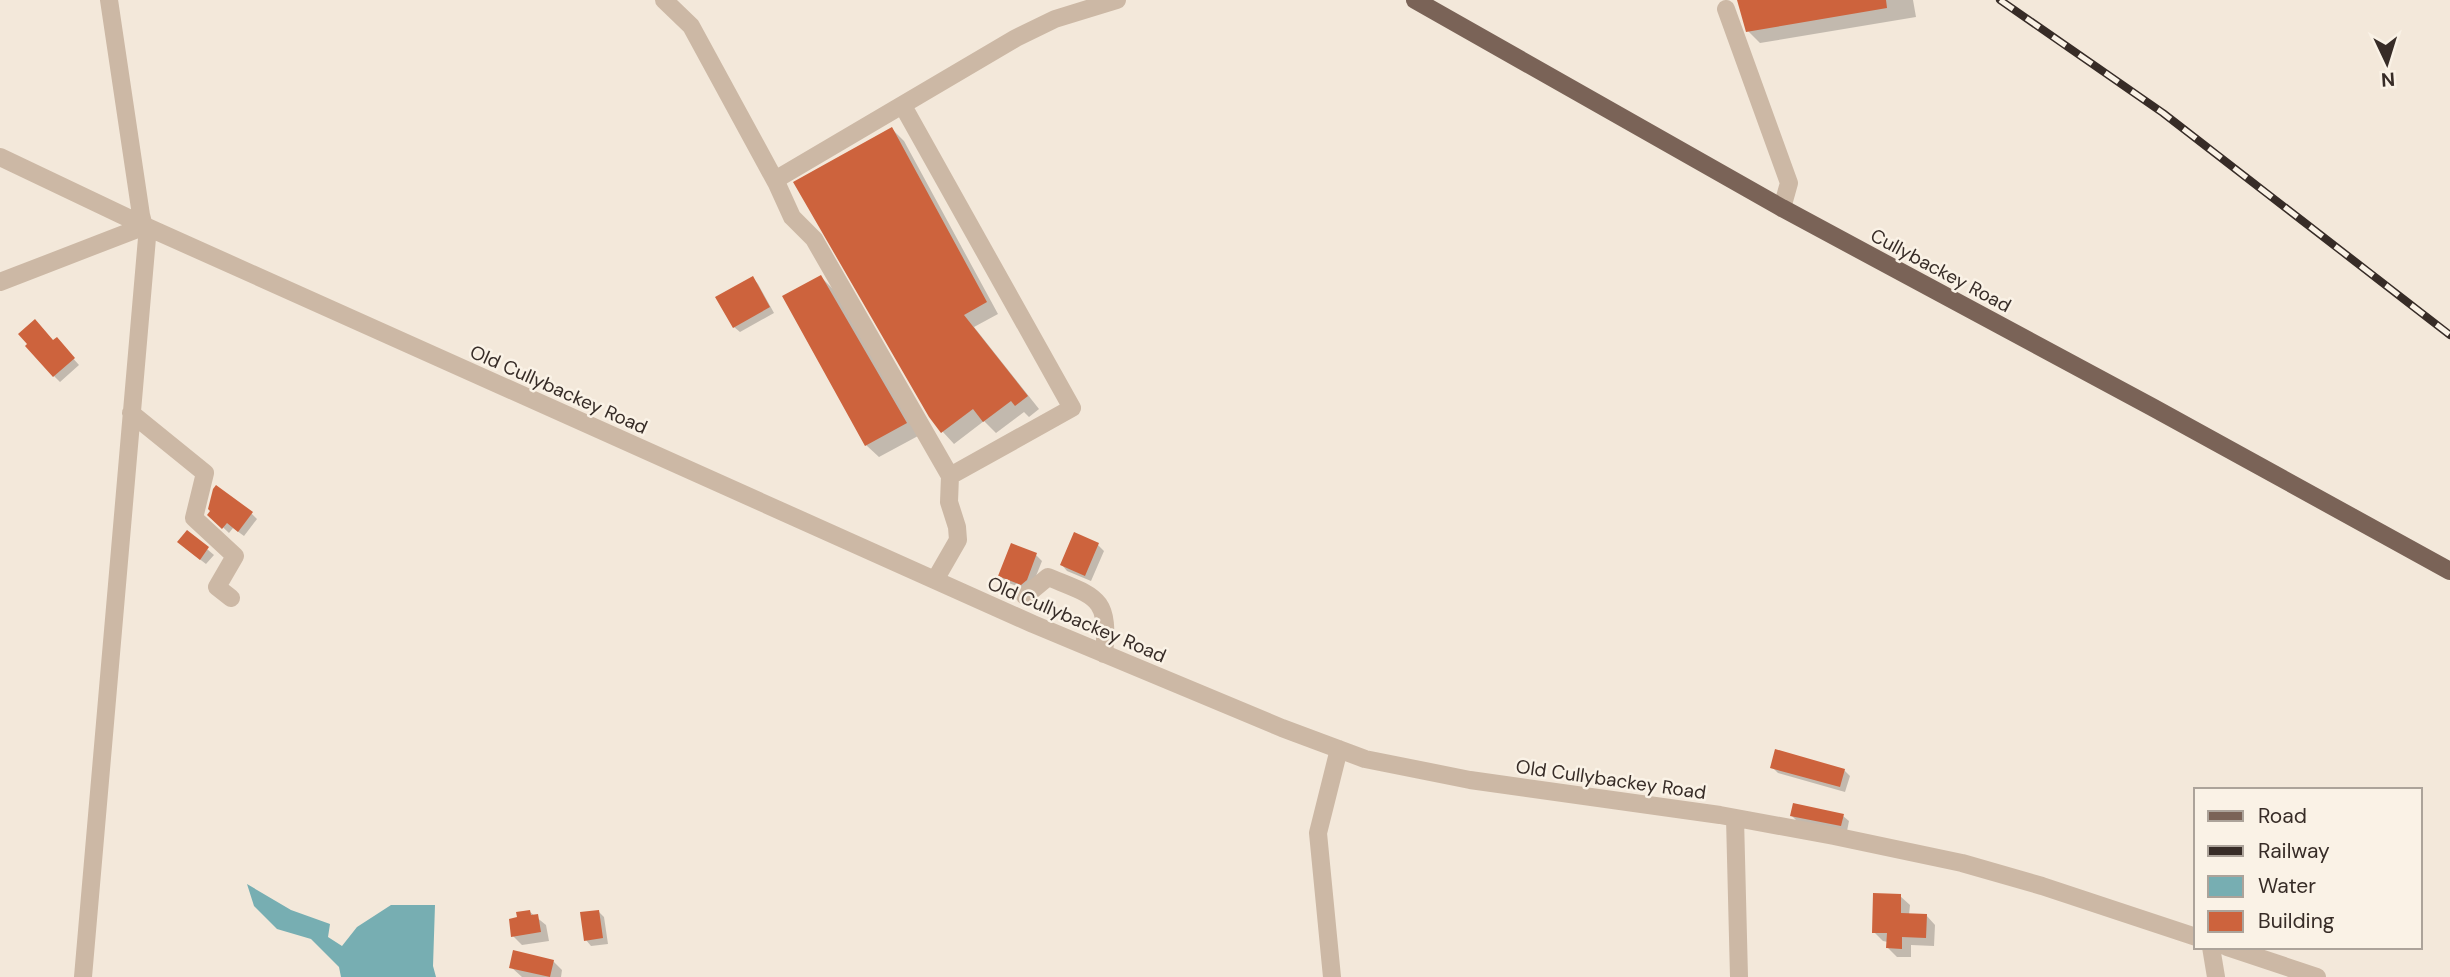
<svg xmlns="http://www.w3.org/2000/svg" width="2450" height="977" font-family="'DM Sans',sans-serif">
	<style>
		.water { fill: #77aeb2 }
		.shadow { fill: #0003 }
		.building { fill: #cd633d }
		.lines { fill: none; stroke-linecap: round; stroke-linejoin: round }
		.minor { stroke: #ccb8a5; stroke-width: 18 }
		.major { stroke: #7a6357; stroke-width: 18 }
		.rail-casing { stroke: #372c27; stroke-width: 8 }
		.rail { stroke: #faf2e6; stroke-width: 5; stroke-dasharray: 16; stroke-linecap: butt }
		.labels { text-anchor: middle; stroke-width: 5; stroke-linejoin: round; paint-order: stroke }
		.street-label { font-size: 19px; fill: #372c27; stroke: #faf2e6 }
	</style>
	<rect width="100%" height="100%" fill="#f3e8da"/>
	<path class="water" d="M247,884L291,910L330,924L328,937L342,946L357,927L391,905H435L433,966L436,977H341L339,967L311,939L277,929L254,906Z"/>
	<path class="shadow" d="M1739,0H1913L1916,17L1760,43L1748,31Z
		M892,129L904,141L998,314L974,327L1039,409L1029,417L1024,412L996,433L984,421L954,444L943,432Z
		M821,277L833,289L918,436L879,457L866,445Z
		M753,278L758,284L774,313L740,332L734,327Z
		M62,346L79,365L60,382L54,376Z
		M251,513L257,519L244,536L233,528L229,533L209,514Z
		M187,532L214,555L206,564L185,548Z
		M1075,535L1098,545L1104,551L1091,581L1067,571L1062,565Z
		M1036,555L1042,561L1032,586L1027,590L1006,582L1000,576Z
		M1772,767L1844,770L1850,776L1845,792L1778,773Z
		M1792,816H1843L1849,821L1847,831L1798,822Z
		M1900,896L1910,905L1909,915H1926L1935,925L1934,946L1911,945V957H1897L1888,948V942L1883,941L1874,932Z
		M598,911L604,917L608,944L591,946L586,940Z
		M530,912L546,925L549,941L522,945L513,936Z
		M553,961L562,970L561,977H522L511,967Z"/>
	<path class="building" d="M1737,0H1886L1887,8L1746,32Z
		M892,127L987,302L964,315L1028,396L1015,406L1011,401L983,422L973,409L941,433L929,417L793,182Z
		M821,275L907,423L865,446L782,296Z
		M753,276L770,307L733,328L715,297Z
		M35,319L53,340L57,337L75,358L53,377L25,346L27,344L18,334Z
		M216,485L253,512L238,532L227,523L222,529L207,515L210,511L208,509L213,489Z
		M187,530L209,547L200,560L177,542Z
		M1074,532L1099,543L1085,576L1060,565Z
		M1011,543L1037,553L1027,580L1021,585L998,576Z
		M1775,749L1845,769L1840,787L1770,768Z
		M1793,803L1844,814L1841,826L1790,816Z
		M1873,893L1901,894V913L1927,914L1926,938L1902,937V949L1886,948L1887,933H1872Z
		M530,910L531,915L538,914L541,932L511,937L509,919L517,917L516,912Z
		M599,910L603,938L584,941L580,912Z
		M513,950L554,960L550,977L509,968Z"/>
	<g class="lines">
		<path class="minor" d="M664,0L691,26L777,184
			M1726,9L1789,183L1782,208
			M903,106L1072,408L950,476
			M0,157L145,226L1033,624L1282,728L1365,759L1470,780L1720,815L1834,836L1962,863L2042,886L2196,937
			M0,282L145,226
			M131,413L205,473L194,518L235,556L217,587L231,598
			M935,580L958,540L957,527L949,502L950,476L814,239L792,217L777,184L780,177L1016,38L1055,19L1117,0
			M1025,596L1048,577C1096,597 1110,596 1104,654
			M1735,818L1739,977
			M2211,947L2216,977
			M2227,947L2317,977
			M83,977L147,238L141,215L109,0
			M1332,977L1318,833L1339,749"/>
		<path class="major" d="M1415,0L1782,208L2152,407L2450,571"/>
		<defs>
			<path id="rail" d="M2000,0L2163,113L2450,335"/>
		</defs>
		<use href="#rail" class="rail-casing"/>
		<use href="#rail" class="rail"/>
	</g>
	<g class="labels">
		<g class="street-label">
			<text transform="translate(1941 270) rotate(28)" y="7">Cullybackey Road</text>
			<text transform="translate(559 389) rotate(24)" y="7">Old Cullybackey Road</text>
			<text transform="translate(1077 619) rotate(23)" y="7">Old Cullybackey Road</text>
			<text transform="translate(1611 779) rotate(8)" y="7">Old Cullybackey Road</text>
		</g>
	</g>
	<rect x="2194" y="788" width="228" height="161" fill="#faf2e6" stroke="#aca39a" stroke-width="2"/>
	<rect x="2208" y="811" width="35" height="10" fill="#7a6357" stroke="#aca39a" stroke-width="2"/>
	<text x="2258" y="823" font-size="21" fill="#372c27">Road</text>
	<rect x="2208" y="846" width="35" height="10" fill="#372c27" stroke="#aca39a" stroke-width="2"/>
	<text x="2258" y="858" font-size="21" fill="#372c27">Railway</text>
	<rect x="2208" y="876" width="35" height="21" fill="#77aeb2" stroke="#aca39a" stroke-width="2"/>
	<text x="2258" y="893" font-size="21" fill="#372c27">Water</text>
	<rect x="2208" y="911" width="35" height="21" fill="#cd633d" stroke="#aca39a" stroke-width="2"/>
	<text x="2258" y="928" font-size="21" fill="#372c27">Building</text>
	<g transform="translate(2387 63) rotate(176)" stroke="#faf2e6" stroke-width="5" paint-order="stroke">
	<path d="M0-5L12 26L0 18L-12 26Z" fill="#372c27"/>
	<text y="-10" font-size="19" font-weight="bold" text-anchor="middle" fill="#372c27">N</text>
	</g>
</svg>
